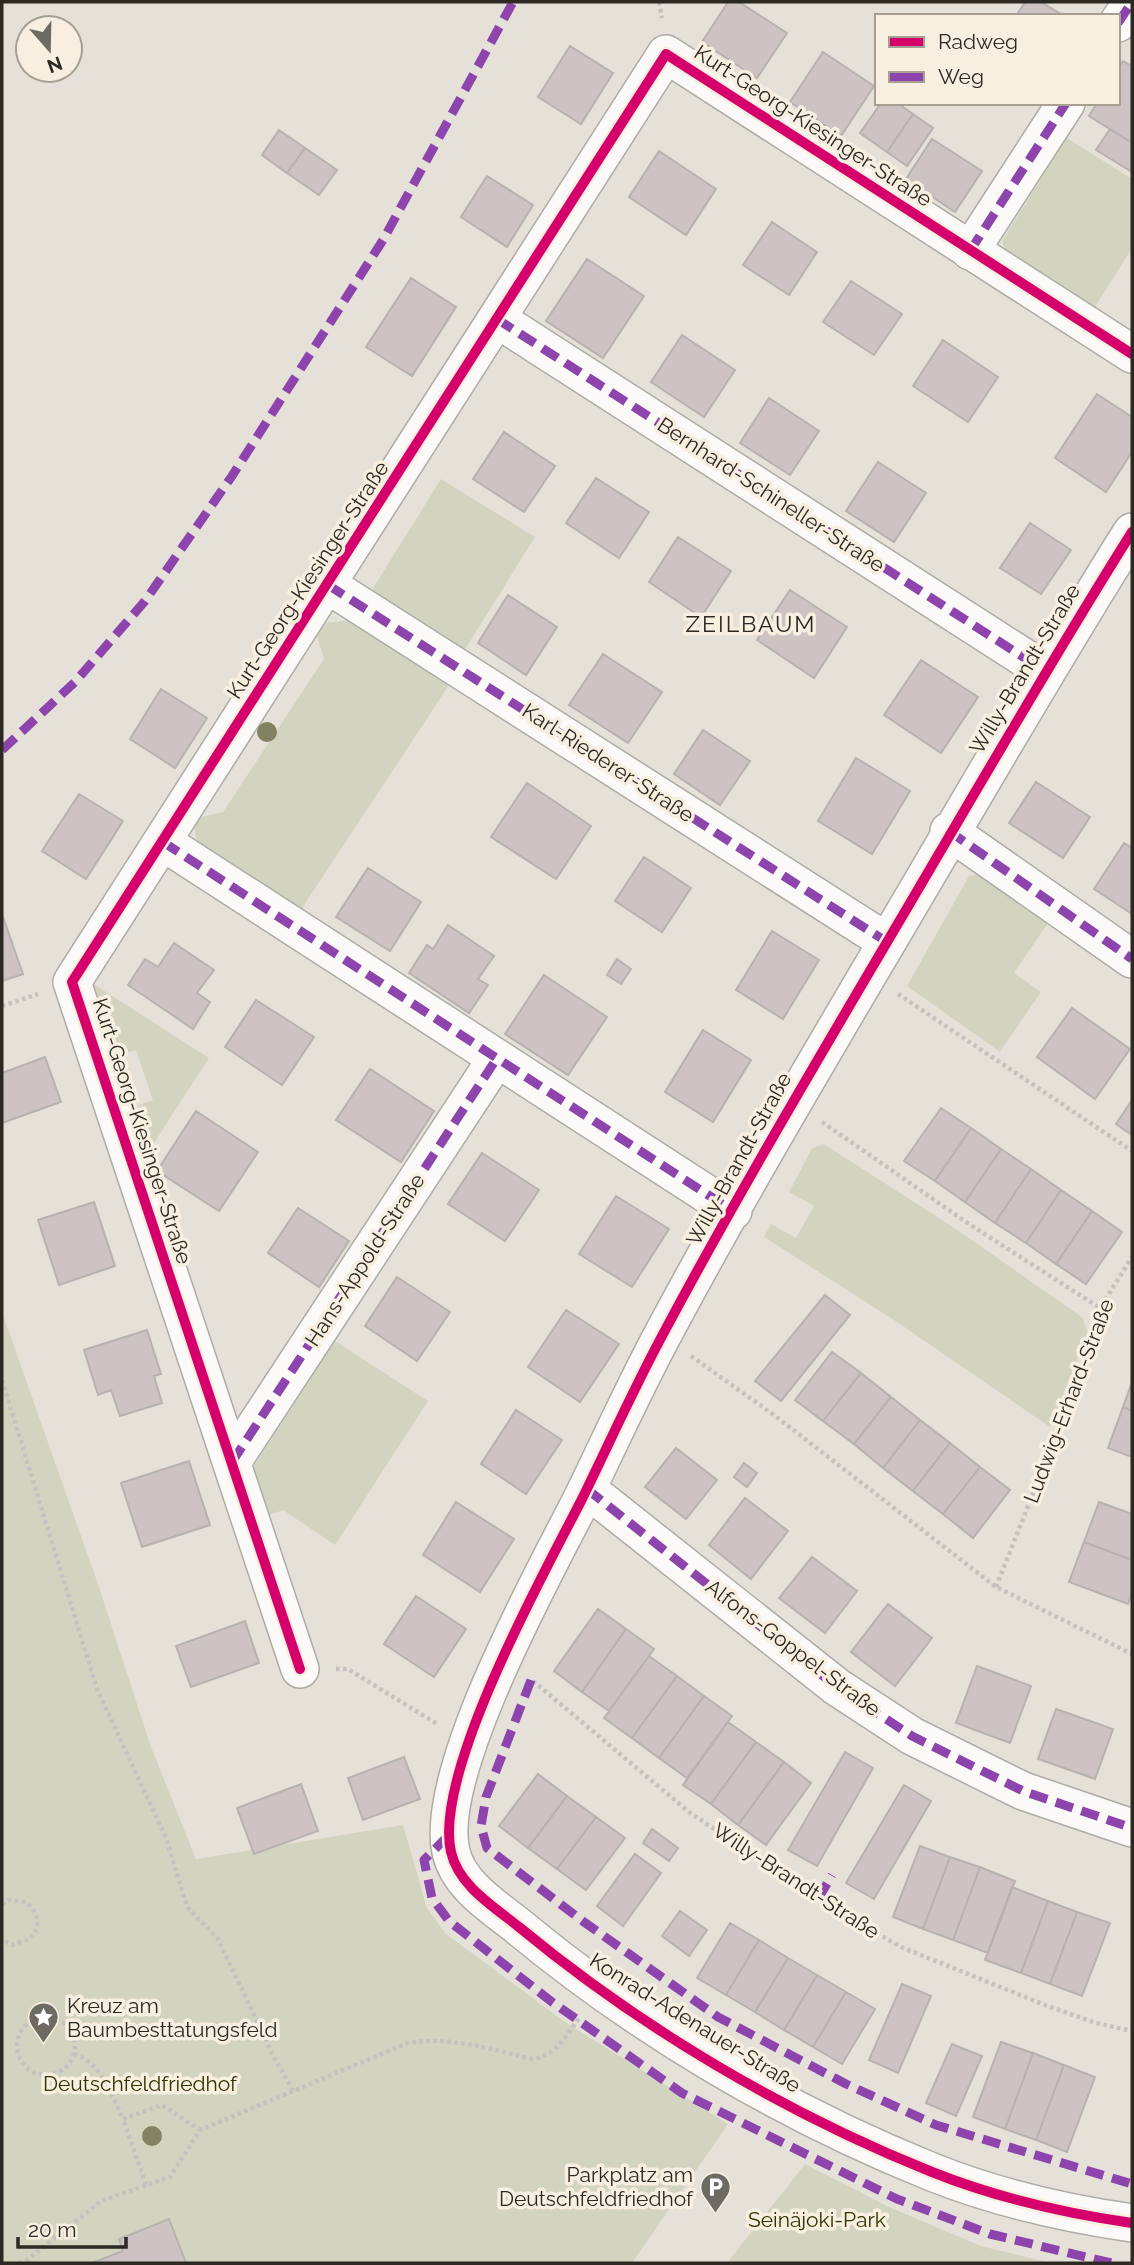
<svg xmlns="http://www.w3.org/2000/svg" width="1134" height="2265" font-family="Raleway,sans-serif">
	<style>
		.green { fill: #d3d4c0 }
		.building { fill: #ccc3c2; stroke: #b7b2af; stroke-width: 2 }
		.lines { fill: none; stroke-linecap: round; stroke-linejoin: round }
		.street-casing { stroke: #afaba5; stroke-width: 40 }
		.path { stroke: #c3c2bf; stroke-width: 4.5; stroke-dasharray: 3.5 3.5; stroke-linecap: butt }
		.street { stroke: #fbfaf9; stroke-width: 37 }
		.quiet { stroke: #8e44ad; stroke-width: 9; stroke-dasharray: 18 9; stroke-linecap: butt }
		.cycleway-casing { stroke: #f8efe0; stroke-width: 15 }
		.cycleway { stroke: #d6006c; stroke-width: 10 }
		.tree { fill: #828262 }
		.labels { text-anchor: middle; stroke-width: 7; stroke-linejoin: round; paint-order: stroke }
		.street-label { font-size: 21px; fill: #2c2923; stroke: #f8efe0 }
		.poi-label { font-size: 21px; fill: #2c2923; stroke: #f8efe0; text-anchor: start }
		.park-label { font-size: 21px; fill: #313400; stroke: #f8efe0 }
		.neighbourhood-label { font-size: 23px; letter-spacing: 2px; fill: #2c2923; stroke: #f8efe0 }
	</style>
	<rect width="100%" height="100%" fill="#e5e1d9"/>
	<path class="green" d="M1067,138L1132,179V248L1090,315L1009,264L1002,241Z
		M441,479L535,537L464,651L370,593Z
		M351,620L449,685L297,916L199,852L194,827L201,817L223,812L324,659L316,633L323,623Z
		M985,872L1050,920L1014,973L1041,992L1000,1052L907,986L969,876Z
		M92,983L209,1058L143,1160L126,1110L153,1100L136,1050L108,1059Z
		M824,1144L956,1229L1082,1317L1088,1333L1050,1427L897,1322L764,1237L771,1224L796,1238L814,1206L789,1192L812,1148Z
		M2,1312L99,1587L151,1747L196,1859L403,1825L427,1908L446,1934L565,2022L728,2124L632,2263H186L168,2219L119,2239L123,2251L92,2263H2Z
		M335,1341L428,1401L335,1545L283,1510L265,1517L249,1474Z
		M805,2164L889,2207L981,2246L1051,2263H727Z"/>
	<path class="building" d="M728,2H739L787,33L757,78L702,42Z
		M1025,2H1041L1064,16H1016Z
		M570,46L613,73L581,124L538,97Z
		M823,52L874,86L841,136L790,102Z
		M1123,61L1132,66V143L1089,116L1097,103H1118V69Z
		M881,103H897L913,114L887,152L860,133Z
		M913,114L933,128L907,166L887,152Z
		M1110,129L1132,143V172L1096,150Z
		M279,130L305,148L287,173L262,155Z
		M932,139L982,171L955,212L906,179Z
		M305,148L337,170L319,195L287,173Z
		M659,151L716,189L686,235L629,197Z
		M487,176L533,205L507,247L461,217Z
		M772,222L817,252L789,295L743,265Z
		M587,259L644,296L603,358L546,321Z
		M411,278L456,307L412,376L366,347Z
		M851,281L902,314L874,355L823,322Z
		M682,335L735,370L704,417L651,382Z
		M943,340L998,377L968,422L913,386Z
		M1097,394L1132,417V452L1106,492L1055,458Z
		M769,398L819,431L790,475L740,443Z
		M504,432L555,466L524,512L473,479Z
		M878,462L926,493L894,542L846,511Z
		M596,478L649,512L619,558L566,523Z
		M1030,523L1071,550L1041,594L1000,568Z
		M678,537L731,571L701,617L649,582Z
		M790,590L847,627L814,678L757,640Z
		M508,595L557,627L526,675L478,643Z
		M603,654L662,692L628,743L569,705Z
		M921,660L978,697L941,753L884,715Z
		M161,689L207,718L175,768L130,739Z
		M703,730L750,761L720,805L674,774Z
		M856,758L910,791L872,854L818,821Z
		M1036,782L1090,817L1063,858L1009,823Z
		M527,783L591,826L556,879L491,837Z
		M79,794L123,821L86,879L42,851Z
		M1124,843L1132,848V914L1094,889Z
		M644,857L691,888L662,932L615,901Z
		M368,868L421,902L390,951L336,917Z
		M2,914L23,974L2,981Z
		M448,925L494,956L478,979L488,985L469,1013L409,973L427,945L433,949Z
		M772,931L819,960L783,1019L736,990Z
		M174,943L214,970L197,993L210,1002L193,1029L128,985L145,959L158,967Z
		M617,959L631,969L621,984L607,975Z
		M544,975L607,1017L568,1075L505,1034Z
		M256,1000L314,1037L282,1085L225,1047Z
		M1072,1008L1130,1049L1095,1099L1037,1057Z
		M703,1030L751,1060L713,1122L665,1092Z
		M45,1057L61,1102L2,1123V1073Z
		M370,1069L434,1111L401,1162L336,1120Z
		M1132,1100V1135L1116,1124Z
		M941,1108L971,1128L935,1181L904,1161Z
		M196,1111L258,1152L219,1211L157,1171Z
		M971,1128L1001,1149L965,1202L935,1181Z
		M1001,1149L1031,1169L995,1223L965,1202Z
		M482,1153L539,1190L505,1241L448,1204Z
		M1031,1169L1061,1190L1026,1243L995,1223Z
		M1061,1190L1092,1211L1056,1264L1026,1243Z
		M616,1196L669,1229L632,1287L579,1254Z
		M94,1202L115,1266L59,1285L38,1220Z
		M298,1208L349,1241L319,1287L268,1253Z
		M1092,1211L1122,1232L1086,1284L1056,1264Z
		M397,1277L450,1312L417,1361L365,1326Z
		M825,1295L850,1315L781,1401L755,1381Z
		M566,1310L619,1344L580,1402L528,1367Z
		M147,1330L161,1374L154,1376L162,1403L120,1416L111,1390L98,1395L84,1350Z
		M832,1352L861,1373L823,1421L795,1400Z
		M861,1373L891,1397L854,1444L823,1421Z
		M1132,1382V1411L1123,1407Z
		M891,1397L920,1420L883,1468L854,1444Z
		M1123,1407L1132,1411V1457L1108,1448Z
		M516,1410L562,1440L526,1494L481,1464Z
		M920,1420L950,1443L913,1491L883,1468Z
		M950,1443L980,1467L943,1514L913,1491Z
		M676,1448L717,1480L686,1519L645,1487Z
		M189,1461L210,1525L142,1547L121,1483Z
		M744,1463L757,1473L747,1487L734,1477Z
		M980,1467L1010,1490L973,1538L943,1514Z
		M745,1498L788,1531L751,1579L709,1545Z
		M456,1502L514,1539L480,1592L423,1555Z
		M1099,1502L1132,1514V1560L1084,1542Z
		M1084,1542L1132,1560V1592L1128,1604L1069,1582Z
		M812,1557L857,1591L825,1633L779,1598Z
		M416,1596L466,1629L434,1677L384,1644Z
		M888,1604L932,1638L895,1686L851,1652Z
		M598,1609L626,1629L582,1692L554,1671Z
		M245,1621L259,1663L191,1687L176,1646Z
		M626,1629L654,1649L609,1711L582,1692Z
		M649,1656L677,1676L632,1738L604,1718Z
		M977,1666L1031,1686L1010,1743L956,1723Z
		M677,1676L704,1696L659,1758L632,1738Z
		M704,1696L732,1716L687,1778L659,1758Z
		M1056,1709L1113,1729L1095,1779L1038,1759Z
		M728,1722L756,1742L711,1804L683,1785Z
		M756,1742L784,1762L738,1825L711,1804Z
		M845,1752L873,1768L817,1866L788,1850Z
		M404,1757L420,1799L363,1820L348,1778Z
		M784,1762L811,1783L766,1845L738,1825Z
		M538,1774L567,1796L528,1848L499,1826Z
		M301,1784L318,1831L254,1854L237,1808Z
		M904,1785L931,1801L874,1899L846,1883Z
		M567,1796L596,1817L557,1869L528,1848Z
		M596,1817L625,1838L586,1890L557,1869Z
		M652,1829L678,1848L669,1861L643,1843Z
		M920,1846L950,1857L923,1929L893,1917Z
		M635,1854L661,1873L623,1926L597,1906Z
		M950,1857L980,1867L953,1940L923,1929Z
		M980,1867L1015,1881L988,1953L953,1940Z
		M1012,1887L1048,1901L1021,1973L985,1960Z
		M1048,1901L1077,1912L1050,1984L1021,1973Z
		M680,1911L707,1930L689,1956L662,1936Z
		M1077,1912L1110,1923L1082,1996L1050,1984Z
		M730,1923L759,1940L726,1995L697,1978Z
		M759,1940L788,1958L755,2012L726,1995Z
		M788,1958L817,1975L784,2030L755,2012Z
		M817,1975L846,1992L813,2047L784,2030Z
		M902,1984L931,1996L898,2073L869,2060Z
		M846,1992L875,2009L842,2064L813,2047Z
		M1001,2042L1033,2053L1005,2129L973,2117Z
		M952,2044L982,2056L956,2116L926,2103Z
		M1033,2053L1064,2065L1036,2140L1005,2129Z
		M1064,2065L1095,2077L1067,2152L1036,2140Z
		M169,2219L186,2263H92L123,2251L119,2239Z"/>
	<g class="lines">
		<defs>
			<path id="street" d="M1118,23L1132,2
				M970,251L1066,103
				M497,319L1045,671
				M1132,532C1040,678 955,828 867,976C797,1095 727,1214 662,1336C633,1390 608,1446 581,1501C543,1575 433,1774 451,1852C459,1886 493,1906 519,1927C641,2028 785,2113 932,2172C997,2198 1063,2213 1132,2223
				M328,585L887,942
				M949,831L1132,959
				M163,842L733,1211
				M232,1462L497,1058
				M587,1489L837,1687L912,1736L1023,1791L1132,1828
				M300,1669L72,982L666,54L1132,354"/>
		</defs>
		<use href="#street" class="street-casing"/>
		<path class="path" d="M659,2L662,18
			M898,994L1132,1151
			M2,1006L38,994
			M822,1122L969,1224L1100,1308
			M691,1356L774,1415L996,1587L1132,1654
			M2,1380L97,1689L166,1838L187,1907L218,1939L273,2055L293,2091
			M996,1587L1094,1340L1100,1308L1132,1257
			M336,1669H348L437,1724
			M533,1681L689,1812L818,1899L901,1947L1045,2005L1096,2023L1132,2031
			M2,1904L8,1900L26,1902C38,1913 42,1926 30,1939L12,1945L2,1940
			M17 2046a29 29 0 1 1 58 0a29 29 0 1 1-58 0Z
			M74,2054C101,2062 112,2095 123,2119
			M146,2185L123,2119L162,2105L200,2130
			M19,2263L26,2261L101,2201L170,2177L200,2130L408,2043C451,2036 490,2049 532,2059C555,2057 566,2036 579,2018"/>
		<use href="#street" class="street"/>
		<path class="quiet" d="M1118,23L1132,2
			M970,251L1066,103
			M497,319L1045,671
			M328,585L887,942
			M2,750L75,682L145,601L232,476L383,240L513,2
			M949,831L1132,959
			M163,842L733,1211
			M232,1462L497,1058
			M587,1489L837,1687L912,1736L1023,1791L1132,1828
			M531,1680L486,1797L481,1826L487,1848L584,1922L718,2017L846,2084L936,2125L1132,2184
			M448,1836L424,1860L432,1898L449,1921L552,2002L682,2093L897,2199L990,2234L1111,2263
			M818,1899L832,1875"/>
		<defs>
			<path id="cycleway" d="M1132,532C1040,678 955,828 867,976C797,1095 727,1214 662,1336C633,1390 608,1446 581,1501C543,1575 433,1774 451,1852C459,1886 493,1906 519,1927C641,2028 785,2113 932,2172C997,2198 1063,2213 1132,2223
				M300,1669L72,982L666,54L1132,354"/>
		</defs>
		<use href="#cycleway" class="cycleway-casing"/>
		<use href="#cycleway" class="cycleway"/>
	</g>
	<g class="tree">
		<circle cx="267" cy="732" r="10"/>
		<circle cx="152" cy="2136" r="10"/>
	</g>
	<defs>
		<symbol id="sight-pin" viewBox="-11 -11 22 30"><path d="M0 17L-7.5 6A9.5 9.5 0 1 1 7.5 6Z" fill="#6d6963" stroke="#f8efe0"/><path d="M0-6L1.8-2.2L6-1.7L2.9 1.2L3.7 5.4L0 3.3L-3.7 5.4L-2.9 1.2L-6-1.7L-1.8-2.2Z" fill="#fff"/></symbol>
		<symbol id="parking-pin" viewBox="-11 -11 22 30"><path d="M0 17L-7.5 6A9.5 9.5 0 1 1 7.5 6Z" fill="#6d6963" stroke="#f8efe0"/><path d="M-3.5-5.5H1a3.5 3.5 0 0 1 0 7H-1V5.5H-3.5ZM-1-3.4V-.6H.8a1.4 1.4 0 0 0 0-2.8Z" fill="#fff"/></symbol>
	</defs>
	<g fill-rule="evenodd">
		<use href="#sight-pin" x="26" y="2000" width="35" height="47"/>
		<use href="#parking-pin" x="698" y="2170" width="35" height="47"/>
	</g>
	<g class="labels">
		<g class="street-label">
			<text transform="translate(813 126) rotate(33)" y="7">Kurt-Georg-Kiesinger-Straße</text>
			<text transform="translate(771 495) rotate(33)" y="7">Bernhard-Schineller-Straße</text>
			<text transform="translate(308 580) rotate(-57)" y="7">Kurt-Georg-Kiesinger-Straße</text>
			<text transform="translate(1025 669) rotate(-59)" y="7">Willy-Brandt-Straße</text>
			<text transform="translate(608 763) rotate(33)" y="7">Karl-Riederer-Straße</text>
			<text transform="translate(142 1131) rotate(72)" y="7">Kurt-Georg-Kiesinger-Straße</text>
			<text transform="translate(739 1159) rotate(-61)" y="7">Willy-Brandt-Straße</text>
			<text transform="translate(365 1260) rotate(-57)" y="7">Hans-Appold-Straße</text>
			<text transform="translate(1069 1401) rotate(-69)" y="7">Ludwig-Erhard-Straße</text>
			<text transform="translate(793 1648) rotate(37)" y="7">Alfons-Goppel-Straße</text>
			<text transform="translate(796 1881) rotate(33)" y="7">Willy-Brandt-Straße</text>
			<text transform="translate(695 2023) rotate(32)" y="7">Konrad-Adenauer-Straße</text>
		</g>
		<g class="poi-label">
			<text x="67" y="2013">Kreuz am<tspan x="67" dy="24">Baumbesttatungsfeld</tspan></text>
			<text x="693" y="2182" text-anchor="end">Parkplatz am<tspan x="693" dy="24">Deutschfeldfriedhof</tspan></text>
		</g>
		<g class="park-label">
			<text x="140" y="2091">Deutschfeldfriedhof</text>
			<text x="817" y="2227">Seinäjoki-Park</text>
		</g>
		<g class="neighbourhood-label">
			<text x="751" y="632">ZEILBAUM</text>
		</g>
	</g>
	<rect width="1134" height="2265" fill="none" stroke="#2c2923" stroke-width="7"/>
	<rect x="875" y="14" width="245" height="91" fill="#f8efe0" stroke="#a6a094" stroke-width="2"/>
	<rect x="889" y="37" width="35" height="10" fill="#d6006c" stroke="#a6a094" stroke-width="2"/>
	<text x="938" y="49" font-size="21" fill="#2c2923">Radweg</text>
	<rect x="889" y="72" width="35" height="10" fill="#8e44ad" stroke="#a6a094" stroke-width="2"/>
	<text x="938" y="84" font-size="21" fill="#2c2923">Weg</text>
	<g transform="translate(49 49) rotate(160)"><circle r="33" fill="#f8efe0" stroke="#a6a094" stroke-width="2"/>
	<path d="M0-5L12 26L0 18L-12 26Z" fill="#6d6963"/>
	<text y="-10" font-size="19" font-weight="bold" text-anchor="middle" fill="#2c2923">N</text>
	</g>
	<path d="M18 2237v10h108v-10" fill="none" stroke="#2c2923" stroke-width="3.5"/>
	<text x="28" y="2237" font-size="21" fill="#2c2923" stroke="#f8efe0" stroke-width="5" paint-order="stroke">20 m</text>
</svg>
